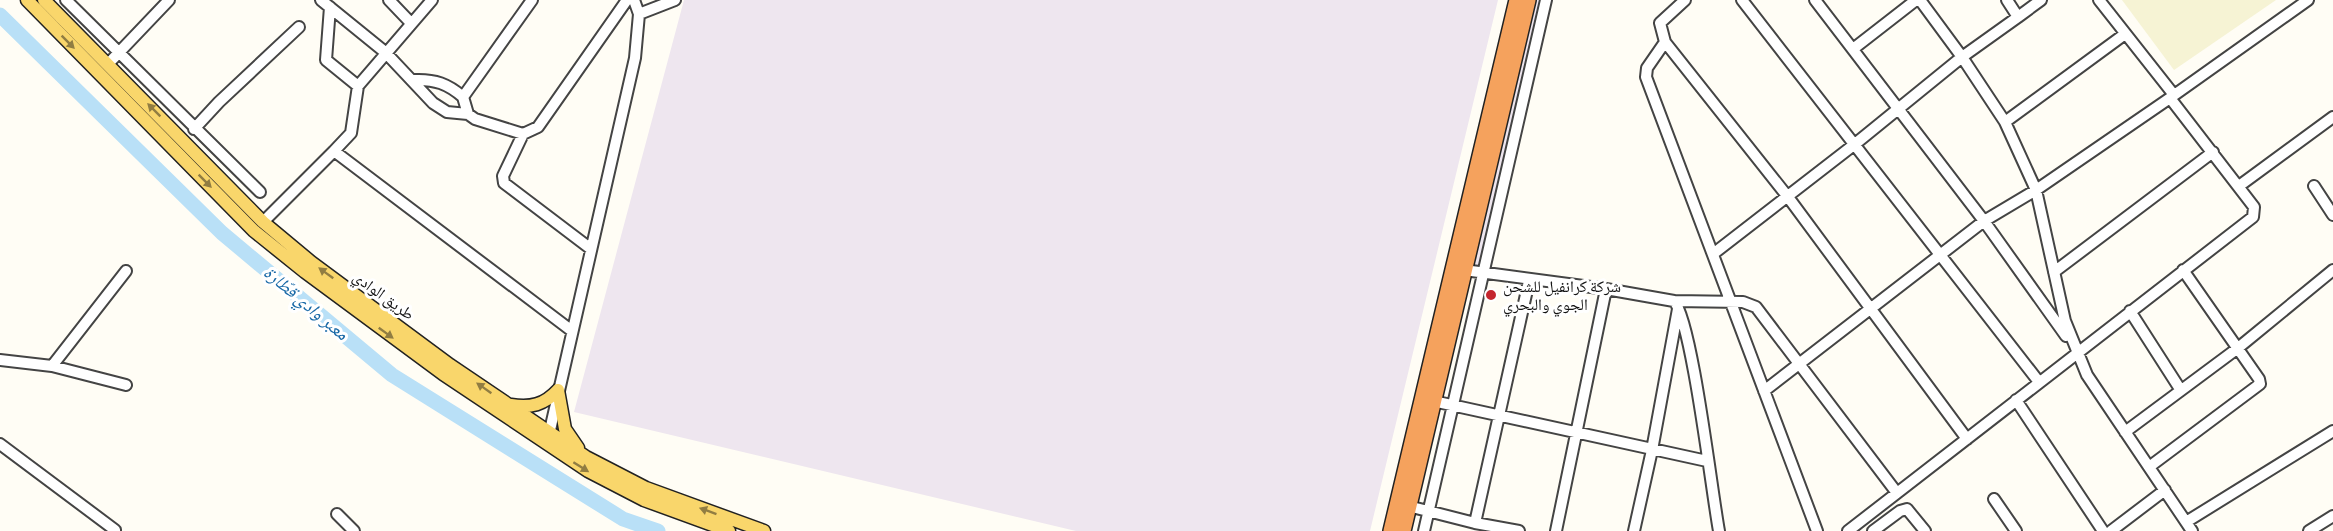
<svg xmlns="http://www.w3.org/2000/svg" width="2333" height="531" font-family="Literata,'Noto Naskh Arabic',serif">
	<style>
		.industrial { fill: #eee6ef }
		.farmland { fill: #f6f3d4 }
		.lines { fill: none; stroke-linecap: round; stroke-linejoin: round }
		.river { stroke: #b9e0f7; stroke-width: 15 }
		.minor-casing { stroke: #444; stroke-width: 14 }
		.major-casing { stroke: #222; stroke-width: 15 }
		.highway-casing { stroke: #222; stroke-width: 18 }
		.minor { stroke: #fff; stroke-width: 10 }
		.major { stroke: #f9d66b; stroke-width: 12 }
		.highway { stroke: #f5a25d; stroke-width: 15 }
		.oneway { fill: #917d42 }
		.poi-dot { fill: #c4262e; stroke: #fff; stroke-width: 2 }
		.labels { text-anchor: middle; stroke-width: 6; stroke-linejoin: round; paint-order: stroke }
		.poi-label { font-size: 16px; fill: #111; stroke: #fff; text-anchor: start }
		.street-label { font-size: 16px; fill: #111; stroke: #fff }
		.water-label { font-size: 18px; font-style: italic; fill: #1768a6; stroke: #fff }
	</style>
	<rect width="100%" height="100%" fill="#fffdf5"/>
	<path class="industrial" d="M684,0H1498L1370,531H1076L574,412Z
		M1533,0H1551L1489,272L1467,271Z"/>
	<path class="farmland" d="M2122,0H2276L2174,70Z"/>
	<g class="lines">
		<path class="river" d="M0,15L222,233L392,375L623,519L658,531"/>
		<defs>
			<path id="minor" d="M66,0L260,192
				M321,0L385,52L433,103L447,112L468,114L475,119L523,134L538,127L627,0
				M389,0L410,22
				M1685,0L1660,23L1665,42L1788,197L1967,439
				M1742,0L2039,382
				M1815,0L1984,221L2066,336
				M2007,0L2018,17L1962,57L2005,122L2036,190L2065,321L2087,375L2192,531
				M2099,0L2174,95
				M330,7L326,60L358,86
				M639,14L675,0
				M2018,17L2041,0
				M1665,42L1647,68L1646,77L1817,531
				M1853,49L1916,0
				M108,64L169,0
				M414,80C435,79 448,84 463,97
				M468,114L463,97L532,0
				M2005,122L2125,34
				M194,129L219,102L299,27
				M523,134L503,176L504,183L591,249
				M334,151L351,133L358,86L432,0
				M2239,186L2333,117
				M2314,186L2333,215
				M263,222L334,151L572,331
				M1713,254L1855,144L1962,57L1920,0
				M1464,270L1606,289L1674,301C1692,321 1712,494 1719,531
				M2054,272L2213,152
				M1674,301L1743,302L1756,307L1897,493
				M2130,311L2180,389
				M0,360L52,366L126,385
				M52,366L126,271
				M1764,391L1984,221L2036,190L2170,98L2308,0
				M2016,400L2103,531
				M1433,401L1707,461
				M2125,432L2238,348L2333,270
				M548,439L635,58L639,14L634,0
				M0,444L115,530
				M2149,467L2260,384L2259,379L2183,270
				M1994,499L2016,531
				M1408,506L1475,523L1519,531
				M337,514L354,531
				M2186,522L2333,431
				M1475,523L1529,281
				M1424,531L1546,0
				M1556,531L1606,289
				M1634,531L1652,450L1678,309
				M1848,531L2253,217L2254,207L2170,98
				M1873,531L1900,511L1907,509L1925,531
				M2111,531L2165,490
				M2309,531L2333,516"/>
			<path id="major" d="M27,0L254,231L305,272L443,374L588,471L644,500L729,531
				M44,0L263,222L311,262L450,365L586,457L646,488L764,531
				M558,390L565,429L578,448
				M511,405C531,408 544,405 558,390"/>
			<path id="highway" d="M1391,531L1517,0
				M1403,531L1528,0"/>
		</defs>
		<use href="#minor" class="minor-casing"/>
		<use href="#major" class="major-casing"/>
		<use href="#highway" class="highway-casing"/>
		<use href="#minor" class="minor"/>
		<use href="#major" class="major"/>
		<use href="#highway" class="highway"/>
	</g>
	<defs><path id="oneway-solid" d="M-6-.8H1V-3.2L6.5 0L1 3.2V.8H-6Z" transform="scale(1.5)"/></defs>
	<g class="oneway">
		<use href="#oneway-solid" transform="translate(68 42) rotate(45)"/>
		<use href="#oneway-solid" transform="translate(154 110) rotate(-135)"/>
		<use href="#oneway-solid" transform="translate(205 181) rotate(45)"/>
		<use href="#oneway-solid" transform="translate(326 273) rotate(-144)"/>
		<use href="#oneway-solid" transform="translate(386 333) rotate(36)"/>
		<use href="#oneway-solid" transform="translate(484 388) rotate(-145)"/>
		<use href="#oneway-solid" transform="translate(581 467) rotate(32)"/>
		<use href="#oneway-solid" transform="translate(708 511) rotate(-160)"/>
	</g>
	<circle class="poi-dot" cx="1491" cy="295" r="6"/>
	<g class="labels">
		<g class="poi-label">
			<text x="1503" y="292">شركة كرانفيل للشحن<tspan x="1503" dy="18">الجوي والبحري</tspan></text>
		</g>
		<g class="street-label">
			<text transform="translate(384 295) rotate(36)" y="6">طريق الوادي</text>
		</g>
		<g class="water-label">
			<text transform="translate(306 303) rotate(40)" y="6">معبر وادي قطّارة</text>
		</g>
	</g>
</svg>
